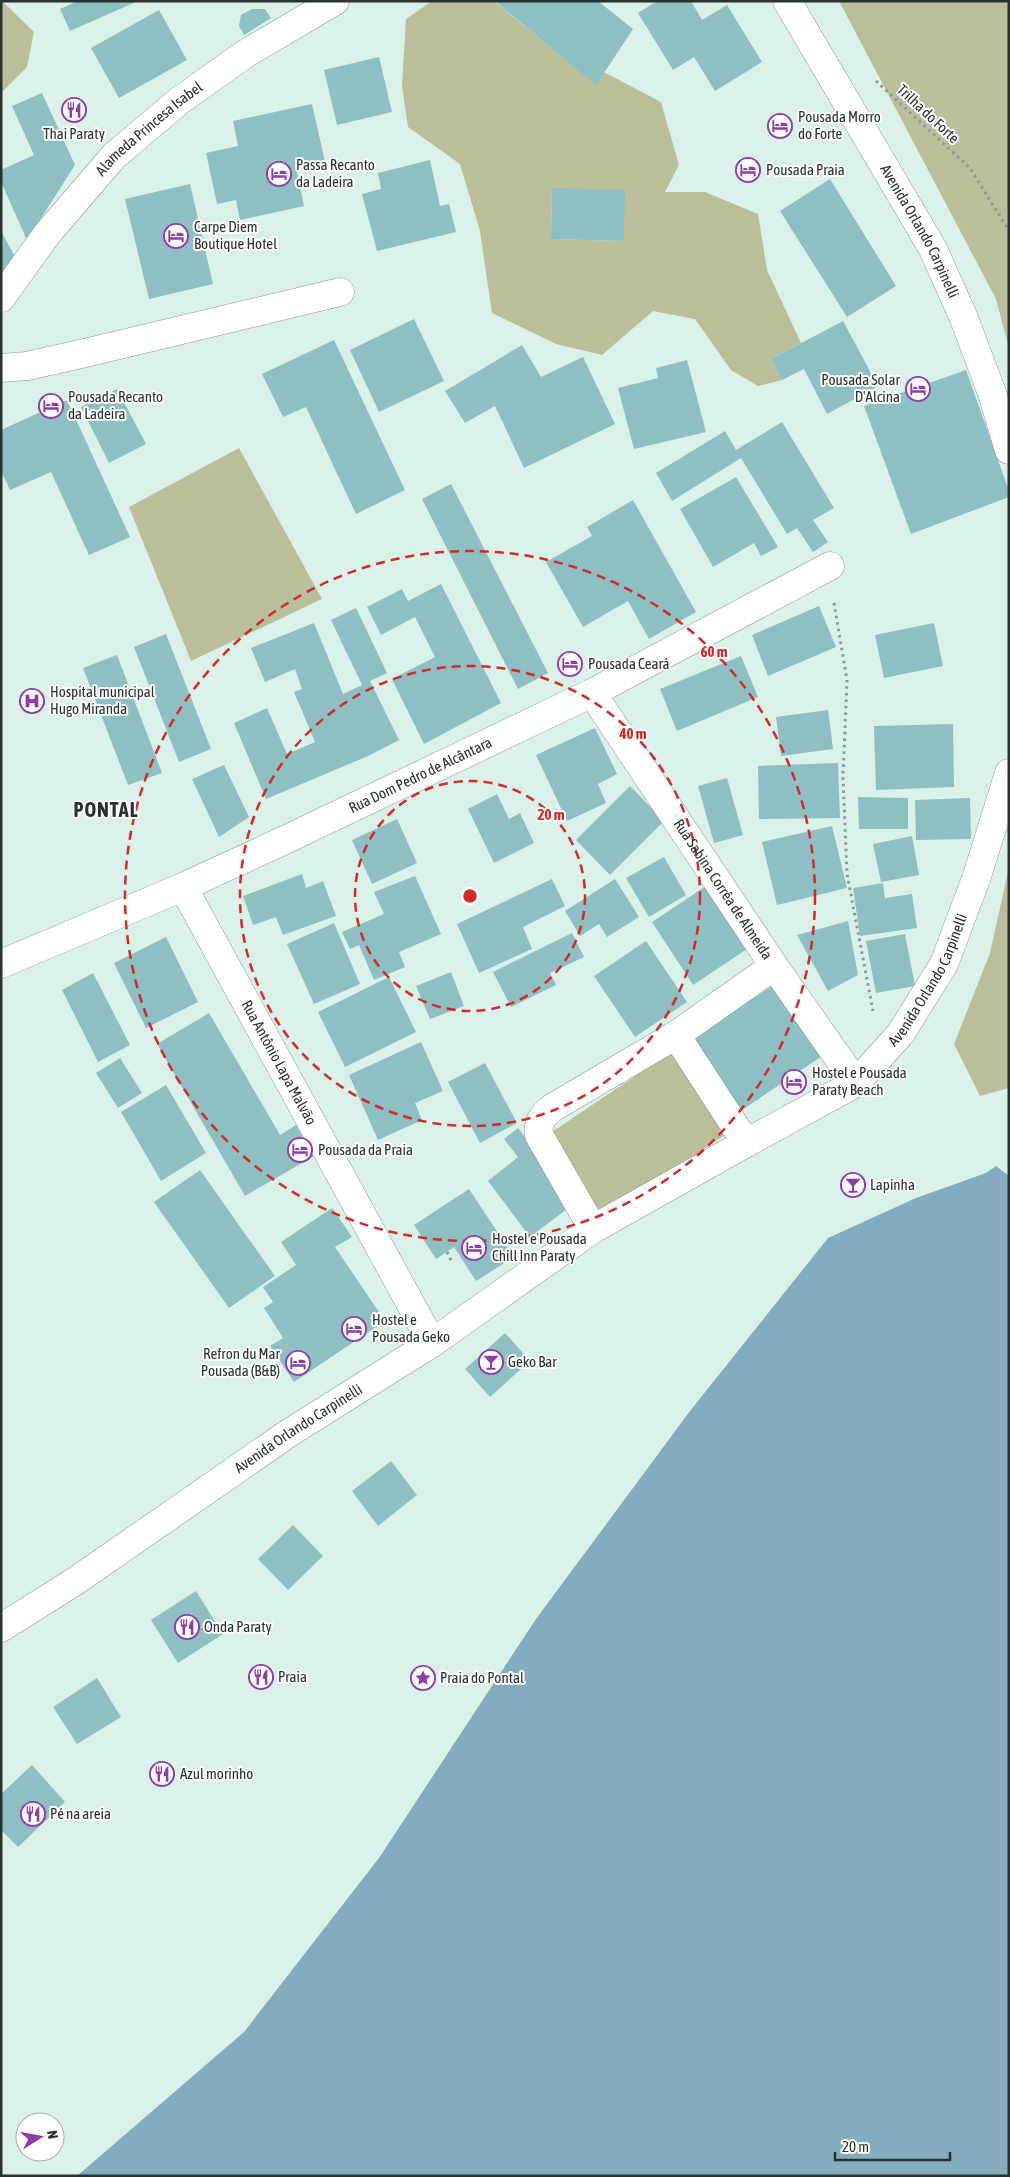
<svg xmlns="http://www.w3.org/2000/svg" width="1010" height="2177" font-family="'Asap Condensed',sans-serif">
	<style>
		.green { fill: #babf9a; fill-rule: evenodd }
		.water { fill: #84acbf }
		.building { fill: #8ebfc2 }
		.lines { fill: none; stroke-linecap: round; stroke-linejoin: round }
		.minor-casing { stroke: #889e96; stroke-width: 29 }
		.tertiary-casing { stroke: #889e96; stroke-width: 29 }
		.path { stroke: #899994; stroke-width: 3; stroke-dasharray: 2.5 4; stroke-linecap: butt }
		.minor { stroke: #fff; stroke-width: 28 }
		.tertiary { stroke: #fff; stroke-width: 28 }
		.ring { fill: none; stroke: #d62828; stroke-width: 2.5; stroke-dasharray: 9 6 }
		.labels { text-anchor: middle; stroke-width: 4; stroke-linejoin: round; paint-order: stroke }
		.street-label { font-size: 15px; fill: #29322f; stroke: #fff }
		.poi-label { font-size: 15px; fill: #29322f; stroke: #fff; text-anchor: start }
		.district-label { font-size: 20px; font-weight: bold; letter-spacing: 1px; fill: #29322f; stroke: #fff }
		.centre { fill: #d62828; stroke: #fff; stroke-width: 2.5 }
		.ring-label { font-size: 15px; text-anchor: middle; font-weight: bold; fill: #d62828; stroke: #fff; stroke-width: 4; stroke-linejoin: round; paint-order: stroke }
	</style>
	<rect width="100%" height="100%" fill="#daf1e9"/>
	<path class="green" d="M2,1L34,32L27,67L1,93Z
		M432,1H494L596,84L604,72L661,102L679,165L665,192H705L758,214L767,270L801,343L771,359L782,380L758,386L731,370L695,319L653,311L602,355L556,344L492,313L480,231L460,164L408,127L402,86L406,19ZM552,188L624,241L551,239Z
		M839,1H1009V348L996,299Z
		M239,448L322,599L191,661L129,507Z
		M1009,867V1088L980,1096L954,1044L990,953Z
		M671,1052L726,1134L598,1221L543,1138Z"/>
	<path class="water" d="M996,1166L1009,1176V2176H77L244,2032L379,1858L536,1619L690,1411L828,1238L916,1198L986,1173Z"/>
	<path class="building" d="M78,1H138L70,31L60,9Z
		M499,1H598L633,29L596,85L497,3Z
		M657,1H691L702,20L727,5L762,62L715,91L694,57L673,70L638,13Z
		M252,9H265L271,18L244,35L239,26L241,15Z
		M159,10L187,60L119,98L91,48Z
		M379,57L392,112L337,125L324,70Z
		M42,93L75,165L27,240L1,182V170L34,155L12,106Z
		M312,104L325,162L296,168L304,206L240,220L236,200L217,204L206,153L238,146L233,121Z
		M430,160L440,206L449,204L456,232L377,251L362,194L381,189L378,173Z
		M830,179L896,286L847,317L780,211Z
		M190,184L213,284L149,299L125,199Z
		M552,188L625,190L624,241L551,239Z
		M1,231L15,257L1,275Z
		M414,319L444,381L379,412L350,350Z
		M843,321L878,386L827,414L804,369L782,380L771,359Z
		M334,340L405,490L356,514L306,407L283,417L262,374Z
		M522,345L541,377L583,357L615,424L524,468L495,406L465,423L445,391Z
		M687,360L706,432L634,449L618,388L658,378L656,368Z
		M966,370L1009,491V497L911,534L864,406Z
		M117,389L146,444L109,463L81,407Z
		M67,400L130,537L89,555L51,472L10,490L1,471V430Z
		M782,422L834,508L813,520L828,542L813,552L797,528L787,534L741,458L672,501L656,473L725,431L736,450Z
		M736,477L778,547L761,556L754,543L713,567L680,509Z
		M451,484L548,673L518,689L422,499Z
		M633,500L696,612L649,639L628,601L583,627L546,562L592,536L587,527Z
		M441,584L501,703L424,744L392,679L435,657L415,617L381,635L367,607L402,589L408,601Z
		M819,606L836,647L768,676L752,635Z
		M356,608L387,673L370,681L399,740L368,756L266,799L234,723L267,708L287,754L315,742L294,692L302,689L295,669L265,682L251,648L314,623L343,694L362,685L331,620Z
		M934,623L943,666L884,678L875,635Z
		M166,634L211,749L179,762L134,647Z
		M117,655L162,773L128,785L83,668Z
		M741,656L758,697L677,731L660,689Z
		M828,710L833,749L781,756L776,717Z
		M953,724L954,787L876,790L874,726Z
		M595,728L617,774L598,784L606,803L567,821L536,755Z
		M838,763L840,818L759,819L758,766Z
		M224,765L249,817L219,837L192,779Z
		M727,778L743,835L714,843L698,786Z
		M630,786L664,821L610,875L576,840Z
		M497,794L509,819L520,813L534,843L494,863L468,809Z
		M858,797L908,798V829H859Z
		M970,798L971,839L916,840L915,800Z
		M397,819L417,863L372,884L352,840Z
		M832,826L847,888L777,905L762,842Z
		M912,836L919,875L881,882L873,844Z
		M664,857L686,895L649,917L626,878Z
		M302,874L306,888L323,881L336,916L283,935L276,917L253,925L243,896Z
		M415,876L441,934L399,952L405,967L374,980L359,945L350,949L342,932L384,914L374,892Z
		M552,879L565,906L523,927L532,949L479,973L457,924Z
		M615,879L639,917L607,937L599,924L580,936L565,911Z
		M883,883L885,898L912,894L917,928L860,936L853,888Z
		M709,884L750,947L693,985L652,922Z
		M848,921L858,975L828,991L797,935Z
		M334,923L360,984L314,1004L287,944Z
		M572,933L584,957L550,973L556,985L511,1007L493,972Z
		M905,934L915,986L876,993L866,941Z
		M166,937L198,1002L146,1028L114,963Z
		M646,941L687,1002L635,1037L594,976Z
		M451,972L464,1006L430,1019L416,986Z
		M93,973L130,1045L98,1062L62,990Z
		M389,977L416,1032L345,1067L318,1012Z
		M775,984L822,1056L739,1112L691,1039Z
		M209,1013L280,1135L296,1125L314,1156L245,1196L157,1044Z
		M421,1042L443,1091L415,1103L422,1120L378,1140L349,1075Z
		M120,1058L142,1093L118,1108L96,1073Z
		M485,1063L517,1123L480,1143L448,1082Z
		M166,1085L206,1153L161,1181L121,1112Z
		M518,1128L575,1203L530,1237L488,1181L518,1157L504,1139Z
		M200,1170L275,1276L229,1308L154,1202Z
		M469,1189L514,1257L476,1281L454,1247L436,1259L414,1225Z
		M332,1208L352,1237L335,1247L385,1321L294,1382L270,1346L283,1338L264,1308L273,1302L263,1287L296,1265L281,1242Z
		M505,1333L530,1361L490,1397L465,1369Z
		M391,1461L417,1495L378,1526L352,1491Z
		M293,1525L323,1556L288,1590L258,1559Z
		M196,1591L223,1634L178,1663L151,1620Z
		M97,1678L121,1717L77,1744L53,1707Z
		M32,1765L65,1802L18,1847L1,1830V1794Z"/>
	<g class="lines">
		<defs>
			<g id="minor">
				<path d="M1,368L27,366L85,353L340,292"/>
				<path id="s1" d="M592,693L774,966L856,1083"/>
				<path id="s2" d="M183,887L432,1343"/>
				<path id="s3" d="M1,964L183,887L287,839L592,693L830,566"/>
				<path d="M676,1035L774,966"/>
				<path d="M593,1229L539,1135C537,1123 542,1116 552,1108L676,1035L746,1143"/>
			</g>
			<g id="tertiary">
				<path id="s4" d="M787,1L933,249L963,316L992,393L1009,450"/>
				<path id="s5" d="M1,298L47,234L114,156L179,101L245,54L335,1"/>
				<path id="s6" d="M1,1628L74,1582L289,1433L432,1343L593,1229L746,1143L856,1083L901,1033L944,964L977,876L1009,773"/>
			</g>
		</defs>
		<use href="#minor" class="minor-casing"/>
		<use href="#tertiary" class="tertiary-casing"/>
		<path class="path" d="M876,81L970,168L1009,231
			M834,603L847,680L843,777L847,874L873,1011
			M447,1252L451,1260"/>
		<use href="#minor" class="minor"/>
		<use href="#tertiary" class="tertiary"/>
	</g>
	<g class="ring">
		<circle cx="470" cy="896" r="115"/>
		<circle cx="470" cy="896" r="230"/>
		<circle cx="470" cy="896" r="345"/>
	</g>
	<defs>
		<symbol id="restaurant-ring" viewBox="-11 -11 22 22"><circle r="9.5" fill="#fff" stroke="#8f3cab" stroke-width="1.5"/><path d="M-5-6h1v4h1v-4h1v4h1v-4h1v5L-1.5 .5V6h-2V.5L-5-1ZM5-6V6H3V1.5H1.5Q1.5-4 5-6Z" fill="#8f3cab"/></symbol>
		<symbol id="hotel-ring" viewBox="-11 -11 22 22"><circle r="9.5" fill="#fff" stroke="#8f3cab" stroke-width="1.5"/><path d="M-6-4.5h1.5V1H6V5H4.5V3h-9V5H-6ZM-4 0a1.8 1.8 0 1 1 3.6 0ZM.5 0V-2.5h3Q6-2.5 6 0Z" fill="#8f3cab"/></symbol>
		<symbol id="hospital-ring" viewBox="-11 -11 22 22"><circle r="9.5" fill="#fff" stroke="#8f3cab" stroke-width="1.5"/><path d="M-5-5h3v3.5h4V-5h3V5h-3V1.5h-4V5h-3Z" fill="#8f3cab"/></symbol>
		<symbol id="bar-ring" viewBox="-11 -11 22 22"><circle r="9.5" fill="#fff" stroke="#8f3cab" stroke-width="1.5"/><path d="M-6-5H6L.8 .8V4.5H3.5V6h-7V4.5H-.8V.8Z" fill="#8f3cab"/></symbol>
		<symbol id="sight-ring" viewBox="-11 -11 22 22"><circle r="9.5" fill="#fff" stroke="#8f3cab" stroke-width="1.5"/><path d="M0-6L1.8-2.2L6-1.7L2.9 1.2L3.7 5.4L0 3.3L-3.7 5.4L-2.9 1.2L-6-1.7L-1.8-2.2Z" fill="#8f3cab"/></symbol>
	</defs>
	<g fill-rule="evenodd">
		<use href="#restaurant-ring" x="60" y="96" width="28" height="28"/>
		<use href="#hotel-ring" x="766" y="112" width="28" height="28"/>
		<use href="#hotel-ring" x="734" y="156" width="28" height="28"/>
		<use href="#hotel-ring" x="265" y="160" width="28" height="28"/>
		<use href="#hotel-ring" x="162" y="222" width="28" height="28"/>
		<use href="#hotel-ring" x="904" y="375" width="28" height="28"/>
		<use href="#hotel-ring" x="37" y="392" width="28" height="28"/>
		<use href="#hotel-ring" x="556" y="650" width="28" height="28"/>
		<use href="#hospital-ring" x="18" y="687" width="28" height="28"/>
		<use href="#hotel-ring" x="780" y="1068" width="28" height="28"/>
		<use href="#hotel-ring" x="286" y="1136" width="28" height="28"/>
		<use href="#bar-ring" x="839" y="1171" width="28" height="28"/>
		<use href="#hotel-ring" x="460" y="1234" width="28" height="28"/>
		<use href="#hotel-ring" x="340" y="1315" width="28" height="28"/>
		<use href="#bar-ring" x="477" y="1348" width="28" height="28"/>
		<use href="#hotel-ring" x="284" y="1349" width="28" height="28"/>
		<use href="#restaurant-ring" x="173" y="1613" width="28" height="28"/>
		<use href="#restaurant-ring" x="247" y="1663" width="28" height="28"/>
		<use href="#sight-ring" x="409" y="1664" width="28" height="28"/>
		<use href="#restaurant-ring" x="148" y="1760" width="28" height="28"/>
		<use href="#restaurant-ring" x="19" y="1800" width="28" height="28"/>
	</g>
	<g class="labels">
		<g class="street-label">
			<text transform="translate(928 114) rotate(43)" y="5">Trilha do Forte</text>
			<text dy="5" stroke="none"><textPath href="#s5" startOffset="226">Alameda Princesa Isabel</textPath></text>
			<text dy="5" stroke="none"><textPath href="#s4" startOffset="266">Avenida Orlando Carpinelli</textPath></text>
			<text dy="5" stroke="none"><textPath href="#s3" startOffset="460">Rua Dom Pedro de Alcântara</textPath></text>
			<text dy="5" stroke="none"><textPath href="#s1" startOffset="236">Rua Sabina Corrêa de Almeida</textPath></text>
			<text dy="5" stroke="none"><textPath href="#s6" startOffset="1142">Avenida Orlando Carpinelli</textPath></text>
			<text dy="5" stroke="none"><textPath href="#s2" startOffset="200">Rua Antônio Lapa Malvão</textPath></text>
			<text dy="5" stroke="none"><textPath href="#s6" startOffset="358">Avenida Orlando Carpinelli</textPath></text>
		</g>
		<g class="poi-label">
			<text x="798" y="122">Pousada Morro<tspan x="798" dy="17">do Forte</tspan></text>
			<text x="74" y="139" text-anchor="middle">Thai Paraty</text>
			<text x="296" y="170">Passa Recanto<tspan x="296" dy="17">da Ladeira</tspan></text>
			<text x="766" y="175">Pousada Praia</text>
			<text x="194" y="232">Carpe Diem<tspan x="194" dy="17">Boutique Hotel</tspan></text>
			<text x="900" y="385" text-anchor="end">Pousada Solar<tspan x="900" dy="17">D'Alcina</tspan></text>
			<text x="68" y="402">Pousada Recanto<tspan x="68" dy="17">da Ladeira</tspan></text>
			<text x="588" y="669">Pousada Ceará</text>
			<text x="50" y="697">Hospital municipal<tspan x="50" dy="17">Hugo Miranda</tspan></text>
			<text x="812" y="1078">Hostel e Pousada<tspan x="812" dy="17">Paraty Beach</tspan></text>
			<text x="318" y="1155">Pousada da Praia</text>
			<text x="870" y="1190">Lapinha</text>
			<text x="492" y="1244">Hostel e Pousada<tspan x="492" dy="17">Chill Inn Paraty</tspan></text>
			<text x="372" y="1325">Hostel e<tspan x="372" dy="17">Pousada Geko</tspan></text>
			<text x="280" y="1359" text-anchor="end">Refron du Mar<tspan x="280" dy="17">Pousada (B&amp;B)</tspan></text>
			<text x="508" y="1367">Geko Bar</text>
			<text x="204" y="1632">Onda Paraty</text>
			<text x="278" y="1682">Praia</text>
			<text x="440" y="1683">Praia do Pontal</text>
			<text x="180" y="1779">Azul morinho</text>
			<text x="50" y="1819">Pé na areia</text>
		</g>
		<g class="district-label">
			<text x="106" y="817">PONTAL</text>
		</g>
	</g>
	<circle cx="470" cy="896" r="8" class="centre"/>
	<g class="ring-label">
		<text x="714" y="657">60 m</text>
		<text x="633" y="739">40 m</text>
		<text x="551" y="820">20 m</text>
	</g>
	<rect width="1010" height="2177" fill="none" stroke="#29322f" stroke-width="5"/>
	<g transform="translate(40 2137) rotate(79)"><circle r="24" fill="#ffffff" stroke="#a9adac"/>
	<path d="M0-4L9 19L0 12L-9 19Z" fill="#8f3cab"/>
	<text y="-8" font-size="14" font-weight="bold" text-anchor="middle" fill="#29322f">N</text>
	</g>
	<path d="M835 2152v8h115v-8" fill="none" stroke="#29322f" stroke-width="2.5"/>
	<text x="842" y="2152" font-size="15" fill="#29322f" stroke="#ffffff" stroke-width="4" paint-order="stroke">20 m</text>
</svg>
